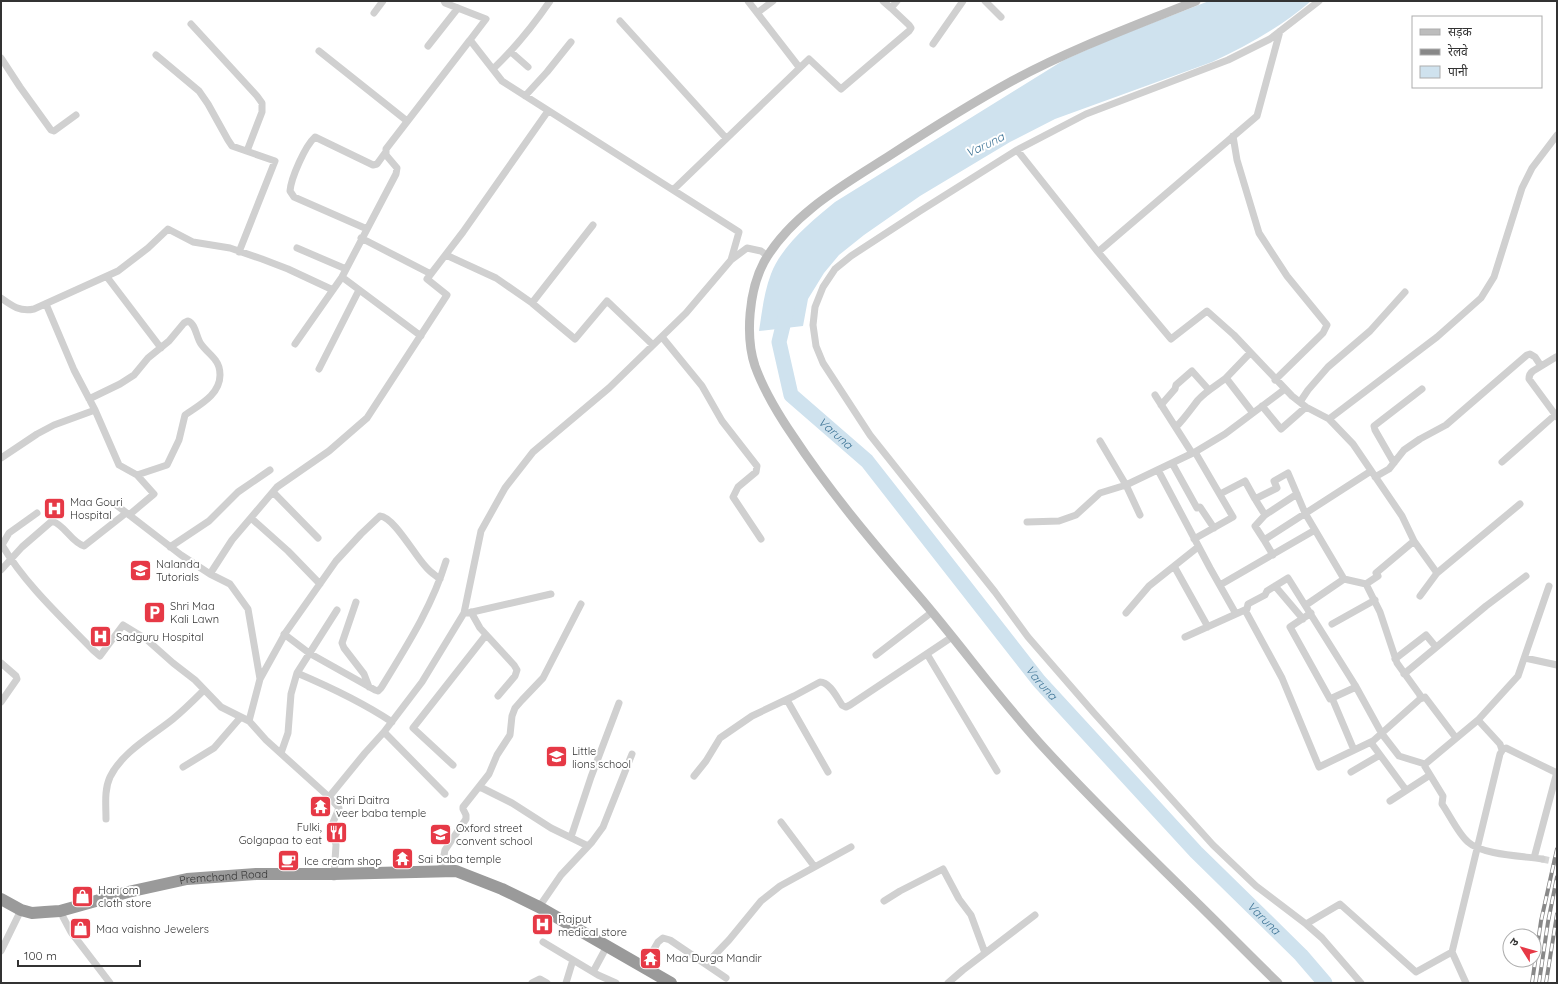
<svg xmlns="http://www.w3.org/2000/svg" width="1558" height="984" font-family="Quicksand,'Noto Sans Devanagari',sans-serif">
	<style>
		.water { fill: #cfe2ee }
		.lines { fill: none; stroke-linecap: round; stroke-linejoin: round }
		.river { stroke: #cfe2ee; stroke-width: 15 }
		.street-tunnel { stroke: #d6d6d6; stroke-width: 7; stroke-dasharray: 7 3.5; stroke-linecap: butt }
		.street { stroke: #d0d0d0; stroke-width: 7 }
		.secondary { stroke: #bdbdbd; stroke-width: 9 }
		.highway { stroke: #9a9a9a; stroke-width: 12 }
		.rail-casing { stroke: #888; stroke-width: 4 }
		.rail { stroke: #fff; stroke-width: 2.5; stroke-dasharray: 8; stroke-linecap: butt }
		.labels { text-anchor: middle; stroke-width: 4; stroke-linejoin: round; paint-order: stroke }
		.poi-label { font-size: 11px; fill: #333; stroke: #fff; text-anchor: start }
		.street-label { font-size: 11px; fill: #333; stroke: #fff }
		.water-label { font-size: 12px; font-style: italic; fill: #3f7597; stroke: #fff }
	</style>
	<rect width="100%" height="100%" fill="#fff"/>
	<path class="water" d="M1209,1H1311C1281,27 1248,45 1212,62L1055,119L1010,142L920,196L864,235L839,255L824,273L808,299L803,326L759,331C762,312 764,292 771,274C782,245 812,221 835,202L1064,60L1111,39Z"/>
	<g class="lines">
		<path class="river" id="s1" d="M787,309L779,342L791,395L867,461L1039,681L1196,852L1301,955L1325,983"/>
		<path class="street-tunnel" d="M1542,859L1557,862"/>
		<path class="street" d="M748,1L799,67
			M883,1L891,8
			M985,1L1001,17
			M1319,1L1270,39L1228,60L1086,114L1017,150L920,211L851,256L835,269L823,287L815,307L813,325L816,346L823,363L870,435L995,592L1028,637L1094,713L1213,845L1256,886L1306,924L1322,938L1361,983
			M374,13L383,1
			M757,13L773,1
			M620,21L726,138
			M191,24L257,96L262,103V112L247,151
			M933,44L963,1
			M428,46L458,8
			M319,51L407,121
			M511,52L528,67
			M156,55L199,91L208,104L228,140L232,146L275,161L239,252
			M1,58L20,87L51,130L54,131L76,115
			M493,69C515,48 533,26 550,1
			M525,96L547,72L571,42
			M1233,136L1237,160L1259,233L1287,276L1327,325L1323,333L1275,380
			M1017,150L1098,252L1171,339L1207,311L1234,335L1292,396L1306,407L1329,419L1353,444L1402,516L1414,541L1437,573L1420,596
			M674,189L809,59L841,89L909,31L911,28L909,25L891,8L897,1
			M367,229L294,197L290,191C291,178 305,146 315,137L373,165L377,164L385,153
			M361,238L431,274
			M297,248L346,269
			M1098,252L1257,116L1280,31
			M446,255L496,278L532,303L575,339L607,301L653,345
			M731,260L747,248L761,251L768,256
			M107,277L161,348
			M342,277L421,336
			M1,298C12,306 20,312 34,309L118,271L148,248L168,229L193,242L230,248L262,259L288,269L333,290
			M532,303L593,225
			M46,304L74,370L95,410L119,465L137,475L167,465L179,440L185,415C199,405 220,395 220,375C220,370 219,365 216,361C212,355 206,351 201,344C196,337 196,324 188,321L184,323L169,341L148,358L134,375L120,384L89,399
			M662,337L702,386L722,421L757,466L756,472L738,487L733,497L761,539
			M295,344L342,277L396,174L397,168L386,155V149L470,40
			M1250,353L1226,378L1253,413
			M1556,357L1533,371C1530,373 1529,375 1529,379L1557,417
			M319,369L359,290
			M1155,395L1192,453
			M1300,402L1308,390L1328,367L1370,331L1405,292
			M1161,405L1175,389L1176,385L1192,371L1209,390
			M1262,406L1281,429L1306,407
			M1329,419L1437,337L1481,298L1494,277L1522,188L1532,168L1557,135
			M1176,427C1184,419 1191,409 1198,400C1206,391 1217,385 1226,378
			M1100,441L1126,485L1140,515
			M1,458L37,434L54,425L95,410
			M1502,462L1555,415
			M1172,463L1197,508L1200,507L1214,528
			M1394,463L1375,430L1374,426L1422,389
			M1158,470L1210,568L1236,614
			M1375,477L1389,469L1404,450L1420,439L1446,425L1527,355L1530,354L1535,357L1541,366
			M273,492L318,538
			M1220,494L1245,481L1255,499L1277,488L1274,481L1288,473L1305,513L1344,579L1366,584
			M1255,499L1265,515L1297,494
			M115,504L181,555L210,574L230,584L248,609L260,679L249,721L266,740L329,797
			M37,513L9,533L2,545C25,584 61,617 93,650L100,656L123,625L146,639L173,663L195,680L221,707L249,721
			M129,515L154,494L137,475
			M251,518L288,551L320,584
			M1027,522L1059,521L1076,515L1100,493L1126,485L1195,452L1225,434L1285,389
			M1194,539L1233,517L1195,452
			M1264,540L1255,526L1265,515
			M1414,541L1376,573L1378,576L1366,584L1380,612L1397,663L1420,695V699
			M170,547L209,521L238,492L270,470
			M1273,555L1264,540L1371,471
			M1174,566L1208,627
			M1,570L22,547L52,521C65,525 71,542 84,546L126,513
			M1437,573L1520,504
			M210,574L232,540L277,487L329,451L367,418L447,295L427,279L463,232L548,111
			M1220,585L1315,530
			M1275,586L1303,619
			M356,602L342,643L344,648L364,674L369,687
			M1306,605L1344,579
			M1245,610L1282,678L1319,767L1373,741L1420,699L1425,697L1456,738
			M471,612L480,628L514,665L517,670L515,676L498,696
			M468,613L551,594
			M1126,613L1149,586L1198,547
			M1311,613L1290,627L1330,699L1356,687
			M1332,624L1375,600
			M284,634L309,653L375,690L378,691L381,688C406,647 432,607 446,561
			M1185,637L1247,609L1248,604L1265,595L1267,591L1288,578L1355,685L1382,734L1399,756L1425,764
			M927,654L997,771
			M876,655L932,612
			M1525,658L1557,665
			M1395,659L1426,635L1436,647
			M1,663L16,676L17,679L1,702
			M297,673C330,687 362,702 392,722
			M1404,674L1486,606L1526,576
			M260,679L286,632L336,561L361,534L380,516C394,517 415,556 426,567C430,572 435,575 440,579
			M1332,698L1354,750
			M787,700L828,772
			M1478,720L1500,744L1502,750
			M384,732L445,794
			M1373,741L1372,744L1406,790
			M281,753L288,733L291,694L297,673L337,610
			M453,765L413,728L486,635
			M183,767L214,748L240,718
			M1351,772L1380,755
			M694,776L706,761L720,738L752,716L794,696L820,682C830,682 837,698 842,705L846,707L850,705L952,637
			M480,787L512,803L551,828L588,846
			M1390,801L1430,775
			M106,819C106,805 104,790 110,777C122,752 152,736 173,719C184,710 194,700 204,690
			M781,822L814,866
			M571,837L591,777L619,703
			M1534,858L1557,772
			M1542,859C1523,856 1482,855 1468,842C1459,835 1449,814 1442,804L1443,796L1424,765L1478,720L1518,676L1549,586
			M441,871L445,850L466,819V815L463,809V807L489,774L497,755L510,735L512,716L515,708L522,700L543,678L581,604
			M334,877L336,845L332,825L339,808L329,797L365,753L384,732L422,682L464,613L481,531L505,488L533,452L609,388L686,313L731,260L739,232L502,81L470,40L486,19L445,3L444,1
			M884,901L900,891L943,869L959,899L971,915L985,953
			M539,907L561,875L592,842L603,827L632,754
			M63,917L71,932L110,983
			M1306,924L1340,904L1416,972L1452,952
			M543,942L598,975L616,983
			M1,951L21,910
			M706,964L729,940L761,901L780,886L851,847
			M643,968L658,942L663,938L670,940L726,978
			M593,972L607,946
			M532,983L540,979L547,983
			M566,983L573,960
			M948,983L963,970L1035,915
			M1466,983L1452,952L1500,754L1503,749L1506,748L1557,773"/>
		<path class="secondary" d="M1196,1C1134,26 1071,49 1012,81C970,104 929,130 889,156C845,184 791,214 764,262C749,290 745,336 755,366C764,391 778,414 793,436C830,492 873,543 917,594C961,645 999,699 1045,749C1090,798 1138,845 1186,892C1217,922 1247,953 1278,983"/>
		<path class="highway" id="s2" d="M1,899L21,910L32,913L45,912L60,911L128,892L187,879L256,874H334L456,871L502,889L539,907L671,983"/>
		<defs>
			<path id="rail" d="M1532,983L1541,921L1557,849
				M1539,983L1548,922L1557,877
				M1546,983L1557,914"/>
		</defs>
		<use href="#rail" class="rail-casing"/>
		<use href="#rail" class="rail"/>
	</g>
	<defs>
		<symbol id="hospital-square" viewBox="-11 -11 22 22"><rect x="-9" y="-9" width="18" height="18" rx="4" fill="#e63946" stroke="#fff"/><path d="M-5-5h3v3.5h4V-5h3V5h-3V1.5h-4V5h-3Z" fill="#fff"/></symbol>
		<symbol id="school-square" viewBox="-11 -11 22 22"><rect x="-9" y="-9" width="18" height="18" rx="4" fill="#e63946" stroke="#fff"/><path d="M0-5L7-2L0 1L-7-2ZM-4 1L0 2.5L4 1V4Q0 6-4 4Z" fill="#fff"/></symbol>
		<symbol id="parking-square" viewBox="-11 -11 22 22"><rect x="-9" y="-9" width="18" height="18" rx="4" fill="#e63946" stroke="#fff"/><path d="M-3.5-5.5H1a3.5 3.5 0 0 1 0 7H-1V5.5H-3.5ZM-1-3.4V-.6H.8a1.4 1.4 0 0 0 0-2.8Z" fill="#fff"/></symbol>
		<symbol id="temple-square" viewBox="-11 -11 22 22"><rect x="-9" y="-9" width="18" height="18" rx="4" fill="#e63946" stroke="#fff"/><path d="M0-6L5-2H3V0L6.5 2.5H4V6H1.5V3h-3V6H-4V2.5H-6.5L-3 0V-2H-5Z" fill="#fff"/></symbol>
		<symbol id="restaurant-square" viewBox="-11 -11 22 22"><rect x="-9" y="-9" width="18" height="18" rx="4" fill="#e63946" stroke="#fff"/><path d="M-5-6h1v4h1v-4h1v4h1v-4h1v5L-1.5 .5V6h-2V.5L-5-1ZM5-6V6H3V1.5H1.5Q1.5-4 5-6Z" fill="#fff"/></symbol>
		<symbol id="cafe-square" viewBox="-11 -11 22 22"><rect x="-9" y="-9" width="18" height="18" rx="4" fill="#e63946" stroke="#fff"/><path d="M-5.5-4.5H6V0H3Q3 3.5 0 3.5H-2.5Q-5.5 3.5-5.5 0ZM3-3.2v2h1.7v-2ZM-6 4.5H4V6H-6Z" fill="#fff"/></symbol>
		<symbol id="shop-square" viewBox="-11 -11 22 22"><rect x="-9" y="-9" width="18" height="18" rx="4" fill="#e63946" stroke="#fff"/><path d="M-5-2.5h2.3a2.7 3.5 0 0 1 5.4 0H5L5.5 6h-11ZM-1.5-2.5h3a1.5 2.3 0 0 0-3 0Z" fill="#fff"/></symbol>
	</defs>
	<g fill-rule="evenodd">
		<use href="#hospital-square" x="42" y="496" width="25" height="25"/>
		<use href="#school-square" x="128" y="558" width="25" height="25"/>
		<use href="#parking-square" x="142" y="600" width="25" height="25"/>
		<use href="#hospital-square" x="88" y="624" width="25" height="25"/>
		<use href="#school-square" x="544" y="744" width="25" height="25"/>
		<use href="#temple-square" x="308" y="794" width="25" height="25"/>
		<use href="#restaurant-square" x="324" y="820" width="25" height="25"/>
		<use href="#school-square" x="428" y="822" width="25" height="25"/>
		<use href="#temple-square" x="390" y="846" width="25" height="25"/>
		<use href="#cafe-square" x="276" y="848" width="25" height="25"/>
		<use href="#shop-square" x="70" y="884" width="25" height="25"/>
		<use href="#hospital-square" x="530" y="912" width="25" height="25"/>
		<use href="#shop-square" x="68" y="916" width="25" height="25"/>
		<use href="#temple-square" x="638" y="946" width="25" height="25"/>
	</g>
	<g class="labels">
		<g class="poi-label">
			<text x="70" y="506">Maa Gouri<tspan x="70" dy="13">Hospital</tspan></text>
			<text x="156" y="568">Nalanda<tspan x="156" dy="13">Tutorials</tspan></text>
			<text x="170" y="610">Shri Maa<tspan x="170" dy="13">Kali Lawn</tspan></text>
			<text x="116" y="641">Sadguru Hospital</text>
			<text x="572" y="755">Little<tspan x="572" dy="13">lions school</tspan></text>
			<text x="336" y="804">Shri Daitra<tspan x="336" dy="13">veer baba temple</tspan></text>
			<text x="322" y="831" text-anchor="end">Fulki,<tspan x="322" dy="13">Golgapaa to eat</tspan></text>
			<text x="456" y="832">Oxford street<tspan x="456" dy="13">convent school</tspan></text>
			<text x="418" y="863">Sai baba temple</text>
			<text x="304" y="865">Ice cream shop</text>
			<text x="98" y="894">Hari om<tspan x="98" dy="13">cloth store</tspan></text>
			<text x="558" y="923">Rajput<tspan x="558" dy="13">medical store</tspan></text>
			<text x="96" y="933">Maa vaishno Jewelers</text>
			<text x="666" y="962">Maa Durga Mandir</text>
		</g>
		<g class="street-label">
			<text dy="4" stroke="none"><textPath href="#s2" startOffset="230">Premchand Road</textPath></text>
		</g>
		<g class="water-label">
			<text transform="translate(985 145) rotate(-26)" y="4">Varuna</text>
			<text dy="4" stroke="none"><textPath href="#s1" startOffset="147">Varuna</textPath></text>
			<text dy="4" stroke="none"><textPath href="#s1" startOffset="471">Varuna</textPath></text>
			<text dy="4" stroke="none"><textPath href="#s1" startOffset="795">Varuna</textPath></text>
		</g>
	</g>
	<rect width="1558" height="984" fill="none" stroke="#333333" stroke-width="4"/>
	<rect x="1412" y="16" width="130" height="72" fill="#ffffff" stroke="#adadad"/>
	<rect x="1420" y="29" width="20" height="6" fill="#bdbdbd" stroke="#adadad"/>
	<text x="1448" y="36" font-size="12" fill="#333333">सड़क</text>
	<rect x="1420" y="49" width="20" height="6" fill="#888888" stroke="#adadad"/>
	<text x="1448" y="56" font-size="12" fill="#333333">रेलवे</text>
	<rect x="1420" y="66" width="20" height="12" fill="#cfe2ee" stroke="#adadad"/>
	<text x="1448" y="76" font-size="12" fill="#333333">पानी</text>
	<g transform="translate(1522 948) rotate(307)"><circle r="19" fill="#ffffff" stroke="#adadad"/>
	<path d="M0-3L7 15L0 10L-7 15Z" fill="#e63946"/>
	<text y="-6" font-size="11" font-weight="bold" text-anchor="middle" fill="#333333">उ</text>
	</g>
	<path d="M18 960v6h122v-6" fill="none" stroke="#333333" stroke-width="2"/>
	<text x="24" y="960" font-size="12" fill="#333333" stroke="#ffffff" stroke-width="3" paint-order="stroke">100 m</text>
</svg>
